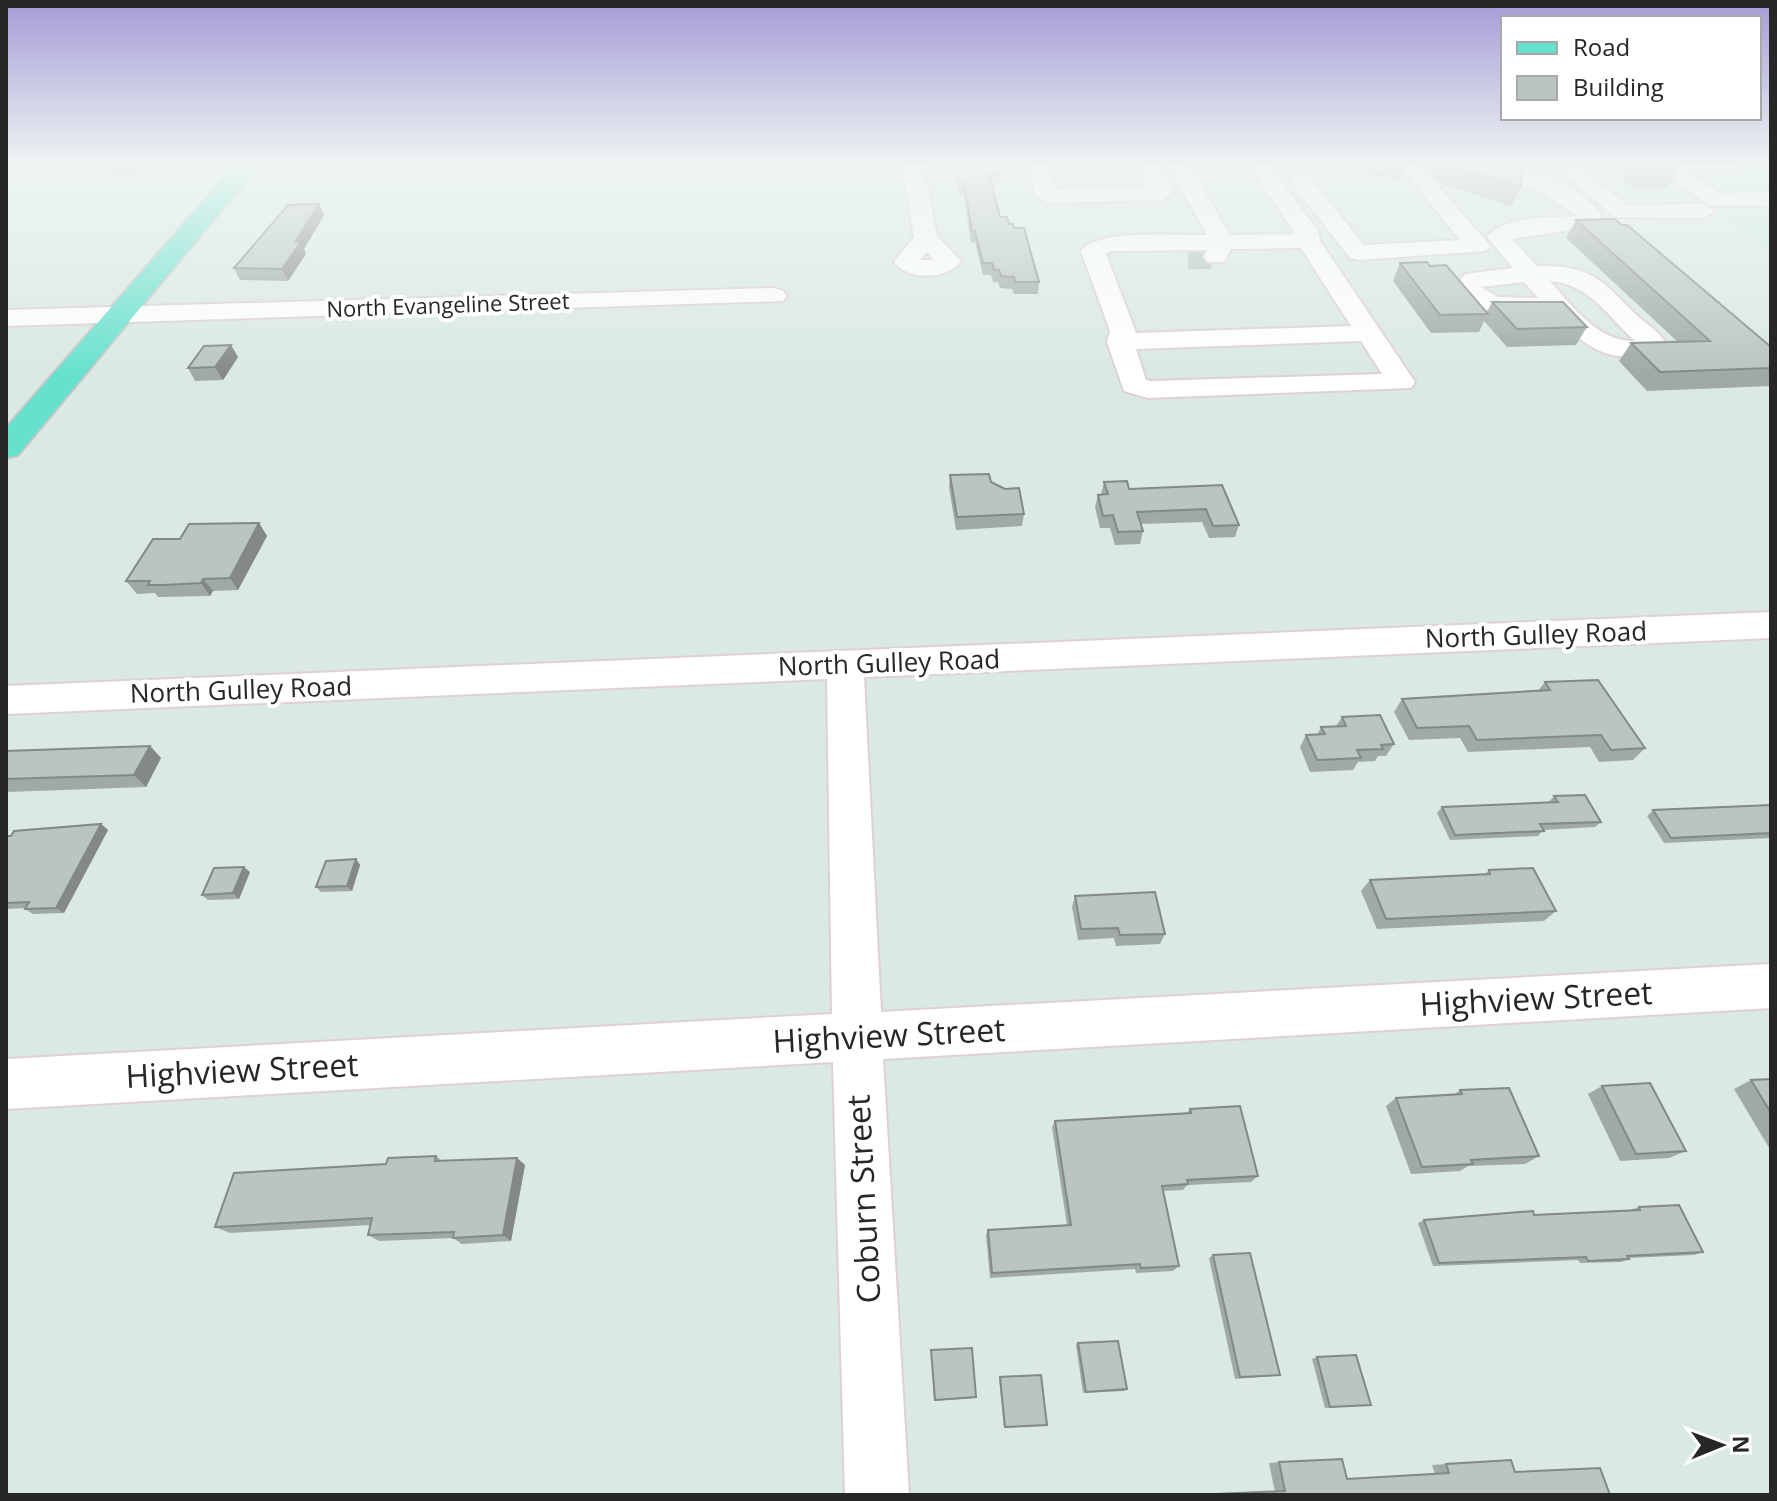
<svg xmlns="http://www.w3.org/2000/svg" width="1777" height="1501" font-family="'Open Sans',sans-serif">
	<style>
		.education { fill: #cbe9e1 }
		.lines { fill: none; stroke-linecap: round; stroke-linejoin: round }
		.minor-tunnel { stroke: #b6c2bd; stroke-width: 23; stroke-dasharray: 23 12; stroke-linecap: butt }
		.minor-casing { stroke: #dfd0d2; stroke-width: 4 }
		.major-casing { stroke: #c7c7c7; stroke-width: 4 }
		.minor { fill: #fff; fill-rule: evenodd }
		.major { fill: #66e1cd; fill-rule: evenodd }
		.wall { fill: #a0a9a5 }
		.shaded-wall { fill: #828986 }
		.building { fill: #bac4c0; stroke: #828986; stroke-width: 2 }
		.labels { text-anchor: middle; stroke-width: 8; stroke-linejoin: round; paint-order: stroke }
		.far-street-label { font-size: 22px; fill: #272727; stroke: #fff }
		.street-label { font-size: 26px; fill: #272727; stroke: #fff }
		.near-street-label { font-size: 32px; fill: #272727; stroke: #fff }
	</style>
	<rect width="100%" height="100%" fill="#dae9e3"/>
	<path class="education" d="M1656,165H1771V252Z"/>
	<g class="lines">
		<path class="minor-tunnel" d="M1188,258L1216,257"/>
		<defs>
			<path id="minor" d="M902,165H923L937,236L961,261C947,280 909,281 894,262L914,237ZM927,252L934,260H920Z
				M1026,165H1047L1055,189L1148,187L1137,165H1158L1173,193L1162,200L1047,203L1036,196Z
				M1168,165H1189L1230,235L1295,234L1249,165H1270L1318,231L1320,241L1415,382L1411,388L1148,398L1124,391L1107,342L1110,331L1081,251C1098,228 1178,236 1207,235ZM1301,248L1351,326L1136,333L1106,254L1111,251L1207,250L1204,257L1208,262H1224L1231,249ZM1361,341L1382,374L1151,381L1146,380L1136,349Z
				M1399,165H1420L1486,241L1490,246L1486,251L1358,260L1350,258L1289,180L1292,175H1308L1364,245L1460,240Z
				M1446,165C1497,165 1568,169 1601,215L1597,226L1512,239L1537,266C1586,265 1599,276 1631,310C1640,319 1651,326 1660,335L1667,345L1663,351C1613,367 1585,349 1551,312C1519,318 1475,316 1455,287L1465,274L1513,268L1487,237C1504,215 1552,218 1577,216L1537,190L1449,169ZM1550,281C1590,284 1607,316 1635,341C1598,342 1573,307 1550,281ZM1524,282L1538,298L1498,297L1481,287Z
				M1653,165H1740L1730,171L1689,173L1721,193L1771,192V206L1708,205Z
				M1574,166L1581,168L1627,205L1704,204L1715,211L1704,218L1614,217L1567,176L1563,172Z
				M774,288L783,291L787,296L783,301L6,326V310Z
				M1771,612V638L864,677L881,1012L1771,964V1008L883,1059L909,1495H845L833,1062L6,1109V1059L832,1014L827,679L6,714V686Z"/>
			<path id="major" d="M235,165H259L18,455L6,458V428Z"/>
		</defs>
		<use href="#minor" class="minor-casing"/>
		<use href="#major" class="major-casing"/>
		<use href="#minor" class="minor"/>
		<use href="#major" class="major"/>
	</g>
	<path class="wall" d="M107,165H161L152,175L113,176Z
		M629,165H729L730,166L630,170Z
		M952,165H999L1001,171L1000,182H994V186H992L1000,217L1014,228L1039,282L1038,294H1014L1012,289L1000,288L998,282H993L991,275H983L975,242L971,243L964,194L959,195Z
		M1331,165H1408L1404,176L1399,180L1380,176L1376,178Z
		M1423,165H1518L1517,167L1521,187L1511,206L1441,184Z
		M1595,165H1673L1679,169L1668,188L1635,189L1607,166L1597,167Z
		M319,204L324,215L304,249L306,254L288,281L240,280L234,268Z
		M1576,220L1771,368V386L1647,391L1619,361L1631,343L1678,342L1566,238Z
		M1400,263L1430,266L1487,312L1492,302L1587,327L1576,345L1507,347L1484,321L1479,332L1431,333L1393,281Z
		M238,357L223,380L195,381L188,368Z
		M950,475L991,482L1005,489L1024,514L1022,526L956,530L949,487Z
		M1104,482L1129,489L1222,485L1239,525L1235,537L1209,538L1202,522L1141,524L1143,531L1140,544L1115,545L1110,528H1100L1095,507L1098,495H1101Z
		M259,523L267,536L238,590L213,591L210,596L158,597L155,593L137,594L126,581L180,539Z
		M1545,682L1645,748L1633,760L1599,762L1590,747L1468,752L1460,738L1409,740L1394,712L1402,699L1538,691Z
		M1342,717L1394,744L1386,756H1378L1375,761L1358,762L1353,770L1310,772L1300,747L1306,735H1317L1321,727L1336,726Z
		M150,746L161,758L146,787L6,792V751Z
		M1554,796L1601,822L1595,827L1543,830L1538,836L1450,840L1437,813L1442,807L1549,802Z
		M1771,805V838L1664,843L1647,816L1653,810Z
		M101,824L108,830L64,913L33,914L25,909L26,908L6,909V836Z
		M356,859L360,865L352,891L321,892L316,887Z
		M1489,870L1556,911L1544,921L1377,929L1361,891L1370,880L1485,874Z
		M250,872L239,899L208,900L202,895Z
		M1075,896L1165,934L1160,944L1116,946L1114,938L1078,940L1072,907Z
		M1771,1079V1151L1734,1089L1751,1080Z
		M1602,1086L1686,1151L1669,1158L1620,1161L1588,1094Z
		M1460,1090L1539,1156L1525,1164L1468,1166L1460,1171L1411,1174L1386,1106L1396,1098L1454,1095Z
		M1190,1109L1258,1176L1251,1182L1187,1185L1183,1190L1163,1191L1179,1266L1173,1271L1136,1273L1135,1269L990,1278L986,1235L988,1230L1067,1225L1052,1127L1055,1121L1187,1113Z
		M436,1156L442,1161L517,1158L525,1165L511,1241L462,1244L453,1238L379,1241L368,1235L370,1225L230,1233L215,1227L386,1164Z
		M1639,1207L1703,1252L1694,1255L1628,1258L1629,1259L1621,1262L1580,1263L1578,1260L1433,1266L1418,1223L1424,1220L1630,1210Z
		M1213,1255L1280,1375L1275,1376L1235,1379L1209,1258Z
		M1078,1343L1127,1389L1124,1391L1083,1393L1076,1345Z
		M931,1350L976,1397L975,1398L934,1401Z
		M1317,1357L1371,1405L1325,1408L1312,1359Z
		M1000,1377L1047,1425L1004,1428L999,1378Z
		M1511,1460L1515,1472L1275,1492L1269,1463L1279,1462L1347,1479L1435,1474L1432,1465Z"/>
	<path class="shaded-wall" d="M147,165H161L152,175Z
		M1381,165H1384L1380,176L1376,178Z
		M1404,165H1408L1404,176L1399,180Z
		M319,204L324,215L304,249L306,254L288,281L282,269L295,242Z
		M231,345L238,357L223,380L215,367Z
		M259,523L267,536L238,590L230,578Z
		M203,579L213,591L210,596L201,583Z
		M150,746L161,758L146,787L134,775Z
		M101,824L108,830L64,913L56,908Z
		M356,859L360,865L352,891L347,886Z
		M244,867L250,872L239,899L233,893Z
		M517,1158L525,1165L511,1241L503,1235Z"/>
	<path class="building" d="M956,165H999L1001,171H993L995,175H989L1000,217H1007L1009,224H1013L1014,228H1024L1039,282H1015L1014,277L1001,276L999,270H994L992,263H983L975,231H972L964,183H960Z
		M1448,165H1507L1523,169L1521,187Z
		M1639,165H1673L1679,169L1646,170Z
		M319,204L295,242H301L282,269L234,268L288,205Z
		M1615,219L1621,225H1627L1771,347V368L1660,372L1631,343L1710,341L1576,220Z
		M1427,262L1430,266L1446,265L1488,314L1440,315L1400,263Z
		M1492,302H1563L1587,327L1517,329Z
		M231,345L215,367L188,368L204,346Z
		M989,474L991,482L1005,489L1019,488L1024,514L957,517L950,475Z
		M1127,481L1129,489L1222,485L1239,525L1213,526L1206,509L1137,512L1143,531L1118,532L1113,515L1103,516L1098,495L1108,494L1104,482Z
		M259,523L230,578L203,579L201,583L163,585H148L150,581H126L153,539H180L189,524Z
		M1598,680L1645,748L1611,750L1601,735L1477,740L1469,726L1417,728L1402,699L1550,690L1545,682Z
		M1380,715L1394,744L1381,745L1383,749L1357,750L1361,758L1317,760L1306,735L1325,734L1321,727L1346,726L1342,717Z
		M150,746L134,775L6,779V751Z
		M1585,795L1601,822L1540,824L1544,831L1455,835L1442,807L1558,802L1554,796Z
		M1771,805V833L1671,838L1653,810Z
		M101,824L56,908L25,909L29,902L6,903V836H11L14,831Z
		M356,859L347,886L316,887L326,861Z
		M244,867L233,893L202,895L214,868Z
		M1533,868L1556,911L1386,919L1370,880L1490,874L1489,870Z
		M1155,892L1165,934L1120,935L1118,928L1081,929L1075,896Z
		M1771,1079V1113L1751,1080Z
		M1650,1083L1686,1151L1636,1154L1602,1086Z
		M1509,1088L1539,1156L1471,1160L1473,1164L1422,1167L1396,1098L1462,1094L1460,1090Z
		M1240,1106L1258,1176L1187,1180L1188,1184L1162,1186L1179,1266L1141,1268L1140,1264L992,1273L988,1230L1071,1225L1055,1121L1191,1113L1190,1109Z
		M436,1156L435,1161L517,1158L503,1235L453,1238L454,1232L368,1235L372,1218L215,1227L234,1173L386,1164L388,1158Z
		M1679,1205L1703,1252L1627,1256L1629,1259L1588,1261L1586,1257L1439,1263L1424,1220L1533,1211L1534,1215L1640,1210L1639,1207Z
		M1250,1253L1280,1375L1240,1377L1213,1255Z
		M1118,1341L1127,1389L1086,1392L1078,1343Z
		M972,1348L976,1397L935,1400L931,1350Z
		M1356,1355L1371,1405L1330,1407L1317,1357Z
		M1041,1375L1047,1425L1005,1427L1000,1377Z
		M1342,1459L1347,1479L1449,1473L1446,1464L1511,1460L1515,1472L1600,1468L1610,1495H1192L1285,1491L1279,1462Z"/>
	<linearGradient id="sky" x2="0" y2="1"><stop stop-color="#a59cd7"/><stop offset="0.44" stop-color="#eef5f2"/><stop offset="1" stop-color="#eef5f2" stop-opacity="0"/></linearGradient>
	<rect width="1777" height="375" fill="url(#sky)"/>
	<g class="labels">
		<g class="far-street-label">
			<text transform="translate(448 305) rotate(-2)" y="8">North Evangeline Street</text>
		</g>
		<g class="street-label">
			<text transform="translate(1536 635) rotate(-2)" y="9">North Gulley Road</text>
			<text transform="translate(889 663) rotate(-2)" y="9">North Gulley Road</text>
			<text transform="translate(241 690) rotate(-2)" y="9">North Gulley Road</text>
		</g>
		<g class="near-street-label">
			<text transform="translate(1536 999) rotate(-3)" y="11">Highview Street</text>
			<text transform="translate(889 1036) rotate(-3)" y="11">Highview Street</text>
			<text transform="translate(242 1071) rotate(-3)" y="11">Highview Street</text>
			<text transform="translate(864 1199) rotate(-93)" y="11">Coburn Street</text>
		</g>
	</g>
	<rect width="1777" height="1501" fill="none" stroke="#272727" stroke-width="16"/>
	<rect x="1501" y="16" width="260" height="104" fill="#ffffff" stroke="#a9a9a9" stroke-width="2"/>
	<rect x="1517" y="42" width="40" height="12" fill="#66e1cd" stroke="#a9a9a9" stroke-width="2"/>
	<text x="1573" y="56" font-size="24" fill="#272727">Road</text>
	<rect x="1517" y="76" width="40" height="24" fill="#bac4c0" stroke="#a9a9a9" stroke-width="2"/>
	<text x="1573" y="96" font-size="24" fill="#272727">Building</text>
	<g transform="translate(1721 1445) rotate(89)" stroke="#ffffff" stroke-width="6" paint-order="stroke">
	<path d="M0-6L14 30L0 20L-14 30Z" fill="#272727"/>
	<text y="-12" font-size="22" font-weight="bold" text-anchor="middle" fill="#272727">N</text>
	</g>
</svg>
